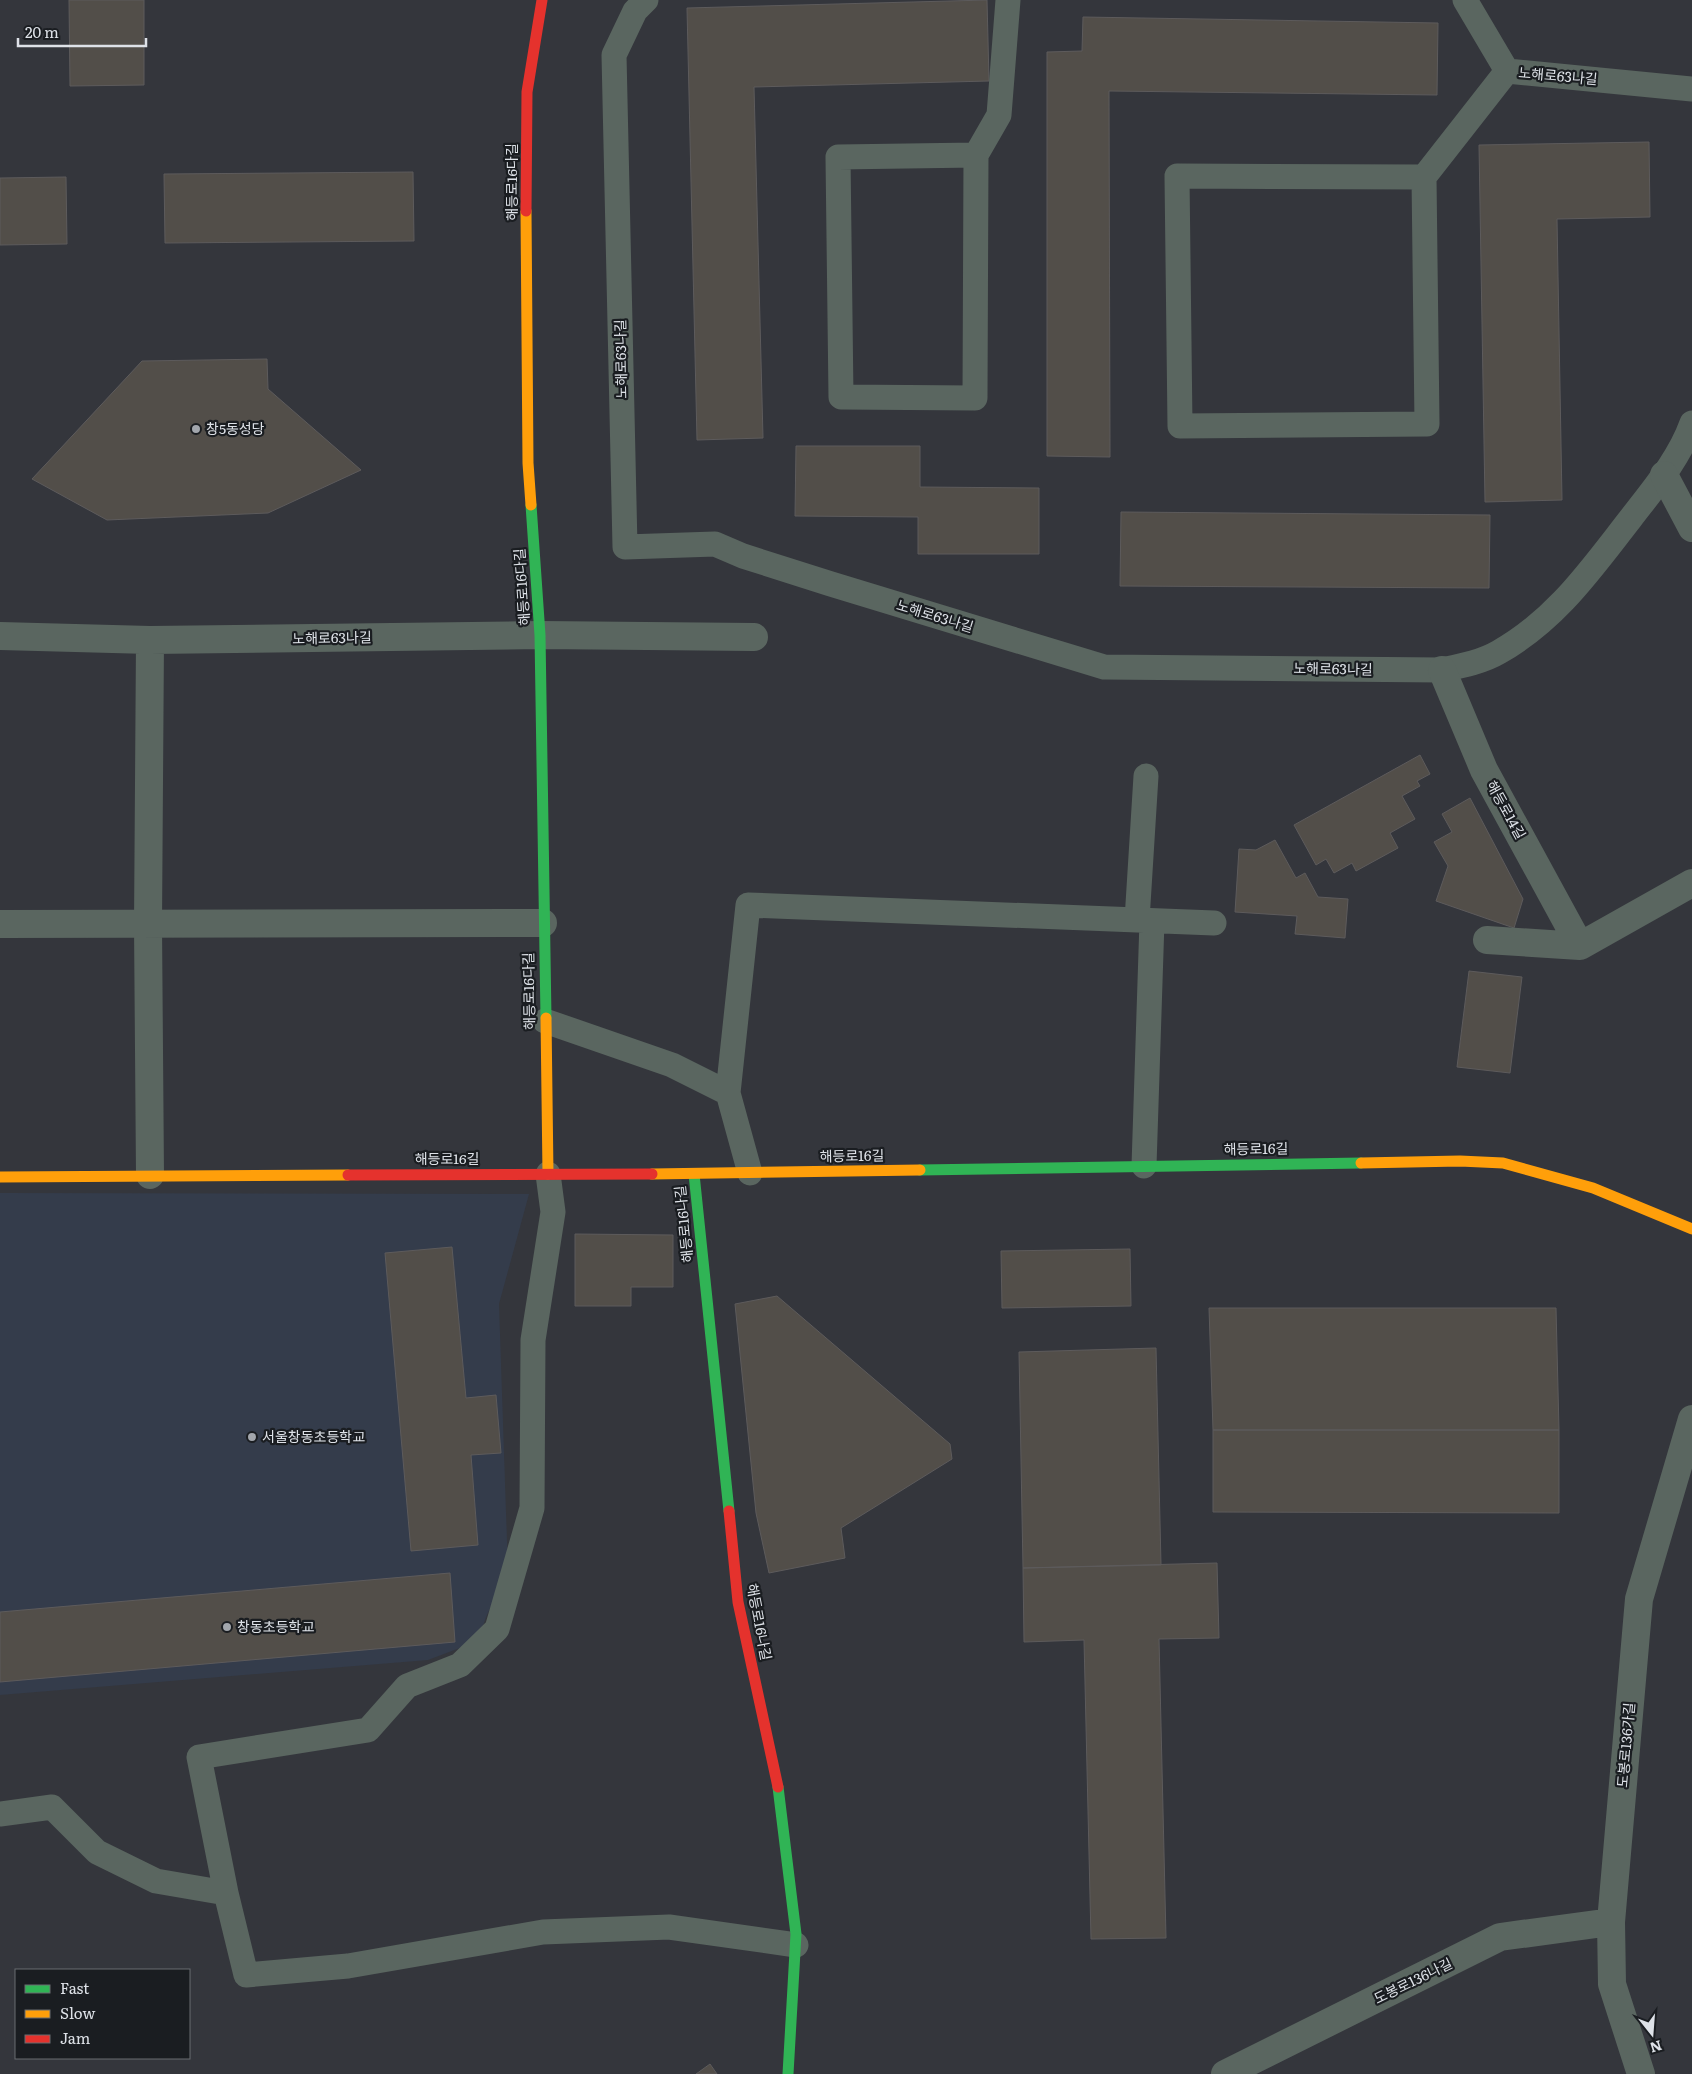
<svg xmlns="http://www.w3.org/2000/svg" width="1692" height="2074" font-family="Literata,'Noto Sans KR',serif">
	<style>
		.built { fill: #343c4b }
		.building { fill: #524e49; stroke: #5d5b5c }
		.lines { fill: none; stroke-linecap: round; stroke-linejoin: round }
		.lane { stroke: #5a6660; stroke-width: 25 }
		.street { stroke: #5a6660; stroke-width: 28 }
		.fast { stroke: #30b455; stroke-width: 11 }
		.slow { stroke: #ff9f0a; stroke-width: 11 }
		.jam { stroke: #e5322d; stroke-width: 11 }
		.poi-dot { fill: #a2a6ac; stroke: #1a1d21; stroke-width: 2 }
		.labels { text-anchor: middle; stroke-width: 4.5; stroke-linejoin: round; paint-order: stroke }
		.street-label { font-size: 14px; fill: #dee2e8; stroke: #1a1d21 }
		.poi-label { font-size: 14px; fill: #dee2e8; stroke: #1a1d21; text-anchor: start }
	</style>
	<rect width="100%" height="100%" fill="#34363c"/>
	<path class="built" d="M0,1193L529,1194L499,1304L508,1571L486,1617L478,1641L428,1660L0,1695Z"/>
	<path class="building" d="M69,0H144V85L70,86Z
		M987,0L989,81L754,87L763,438L697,440L687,8Z
		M1083,17L1438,23L1437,95L1109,91L1110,457L1047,456V52L1082,51Z
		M1649,142L1650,217L1557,219L1562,500L1485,502L1479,145Z
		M413,172L414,241L165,243L164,174Z
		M66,177L67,244L0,245V178Z
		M267,359L268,389L361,470L268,513L107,520L32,479L142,361Z
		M796,446H920V487L1039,488V554H918V517L795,516Z
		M1121,512L1490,515L1489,588L1120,586Z
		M1420,755L1430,774L1417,781L1420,786L1402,796L1415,819L1390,833L1398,848L1356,871L1352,863L1334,873L1326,859L1316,865L1294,825Z
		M1470,798L1523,899L1514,928L1436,901L1448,866L1434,842L1452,832L1442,814Z
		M1275,840L1296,878L1305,873L1318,897L1348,899L1345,938L1295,934L1297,916L1235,912L1239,849L1256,850Z
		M1469,971L1522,977L1510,1073L1457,1067Z
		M575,1234L673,1235V1287H631V1306H575Z
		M452,1247L466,1398L496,1395L501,1453L471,1455L478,1545L411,1551L385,1253Z
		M1130,1249L1131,1306L1002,1308L1001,1251Z
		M777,1296L950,1444L952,1459L841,1528L845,1558L769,1573L756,1513L735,1304Z
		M1209,1308H1556L1559,1430H1213Z
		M1156,1348L1161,1565L1023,1568L1019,1352Z
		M1213,1430H1559V1513L1213,1512Z
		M1217,1563L1219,1638L1159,1639L1166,1938L1091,1939L1084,1640L1024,1642L1023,1568Z
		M450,1573L455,1642L0,1682V1612Z
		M710,2064L717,2074H696Z"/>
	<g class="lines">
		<path class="lane" d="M646,0L635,11L614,55L625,547L715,544L743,556L831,584L1104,667L1442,670C1461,666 1482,662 1499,652C1557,619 1591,569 1631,518C1654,488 1679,459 1692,423
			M1465,0L1507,71L1692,89
			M976,155L838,157L841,397L975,398L976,155L999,115L1008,0
			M1424,177L1427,424L1180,426L1177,176L1424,177L1507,71
			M1137,920L1146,776
			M545,1021L672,1065L728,1093L750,1173
			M728,1093L748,905L1214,923
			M1144,1166L1152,921
			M548,1174L553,1212L533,1340L532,1508L497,1629L460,1665L407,1686L368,1730L199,1757L226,1893L246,1975L348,1966L543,1932L669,1927L796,1945
			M0,1814L52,1807L97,1852L156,1881L226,1893"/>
		<path class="street" d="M1664,475L1692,528
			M0,636L150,640L540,635L754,637
			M1442,670L1484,770L1580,946
			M0,924L543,923
			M1487,940L1580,946L1692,883
			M150,1175L148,925L150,640
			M1225,2074L1500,1937L1611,1922
			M1641,2074L1612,1984L1611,1922L1639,1599L1692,1419"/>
		<path class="fast" d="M531,505L540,635L546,1018
			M920,1170L1361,1163
			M694,1174L729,1511
			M778,1787L796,1934L788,2074"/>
		<path class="slow" d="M526,211L528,463L531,505
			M546,1018L548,1174
			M1361,1163L1460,1161L1503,1163L1593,1188L1692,1229
			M652,1174L920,1170
			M0,1177L348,1175"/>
		<path class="jam" d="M526,211L527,92L542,0
			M348,1175L652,1174
			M729,1511L738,1602L778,1787"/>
	</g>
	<g class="poi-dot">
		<circle cx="196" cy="429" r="5"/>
		<circle cx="252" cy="1437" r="5"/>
		<circle cx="227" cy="1627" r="5"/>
	</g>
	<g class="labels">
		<g class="street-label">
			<text transform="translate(1558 76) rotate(5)" y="5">노해로63나길</text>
			<text transform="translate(512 182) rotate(-90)" y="5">해등로16다길</text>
			<text transform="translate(621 359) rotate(-91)" y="5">노해로63나길</text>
			<text transform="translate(522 587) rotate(-94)" y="5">해등로16다길</text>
			<text transform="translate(935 616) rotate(17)" y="5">노해로63나길</text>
			<text transform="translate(332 638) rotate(-1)" y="5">노해로63나길</text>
			<text transform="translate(1333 669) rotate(1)" y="5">노해로63나길</text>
			<text transform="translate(1506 810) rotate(61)" y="5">해등로14길</text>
			<text transform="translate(529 991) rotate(-91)" y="5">해등로16다길</text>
			<text transform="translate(1256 1149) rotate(-1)" y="5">해등로16길</text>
			<text transform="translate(852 1156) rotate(-1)" y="5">해등로16길</text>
			<text x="447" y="1164">해등로16길</text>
			<text transform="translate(684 1224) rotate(-96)" y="5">해등로16나길</text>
			<text transform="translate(759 1622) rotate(79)" y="5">해등로16나길</text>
			<text transform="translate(1626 1745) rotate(-85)" y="5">도봉로136가길</text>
			<text transform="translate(1413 1981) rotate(-26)" y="5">도봉로136나길</text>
		</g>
		<g class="poi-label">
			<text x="206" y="434">창5동성당</text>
			<text x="262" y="1442">서울창동초등학교</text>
			<text x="237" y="1632">창동초등학교</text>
		</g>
	</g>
	<rect x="15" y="1969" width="175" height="90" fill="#1a1d21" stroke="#686c71"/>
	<rect x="25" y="1985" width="25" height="8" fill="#30b455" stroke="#686c71"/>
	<text x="60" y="1994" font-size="15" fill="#dee2e8">Fast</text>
	<rect x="25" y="2010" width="25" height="8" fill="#ff9f0a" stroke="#686c71"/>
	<text x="60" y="2019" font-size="15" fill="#dee2e8">Slow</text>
	<rect x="25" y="2035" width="25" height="8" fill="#e5322d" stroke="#686c71"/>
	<text x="60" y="2044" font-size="15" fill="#dee2e8">Jam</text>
	<g transform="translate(1652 2034) rotate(163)" stroke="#1a1d21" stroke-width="4" paint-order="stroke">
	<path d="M0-4L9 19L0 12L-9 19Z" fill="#dee2e8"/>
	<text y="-8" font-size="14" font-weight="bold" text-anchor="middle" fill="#dee2e8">N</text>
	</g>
	<path d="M18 38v8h128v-8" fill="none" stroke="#dee2e8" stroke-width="2.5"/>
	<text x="25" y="38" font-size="15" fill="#dee2e8" stroke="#1a1d21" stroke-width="4" paint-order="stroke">20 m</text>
</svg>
